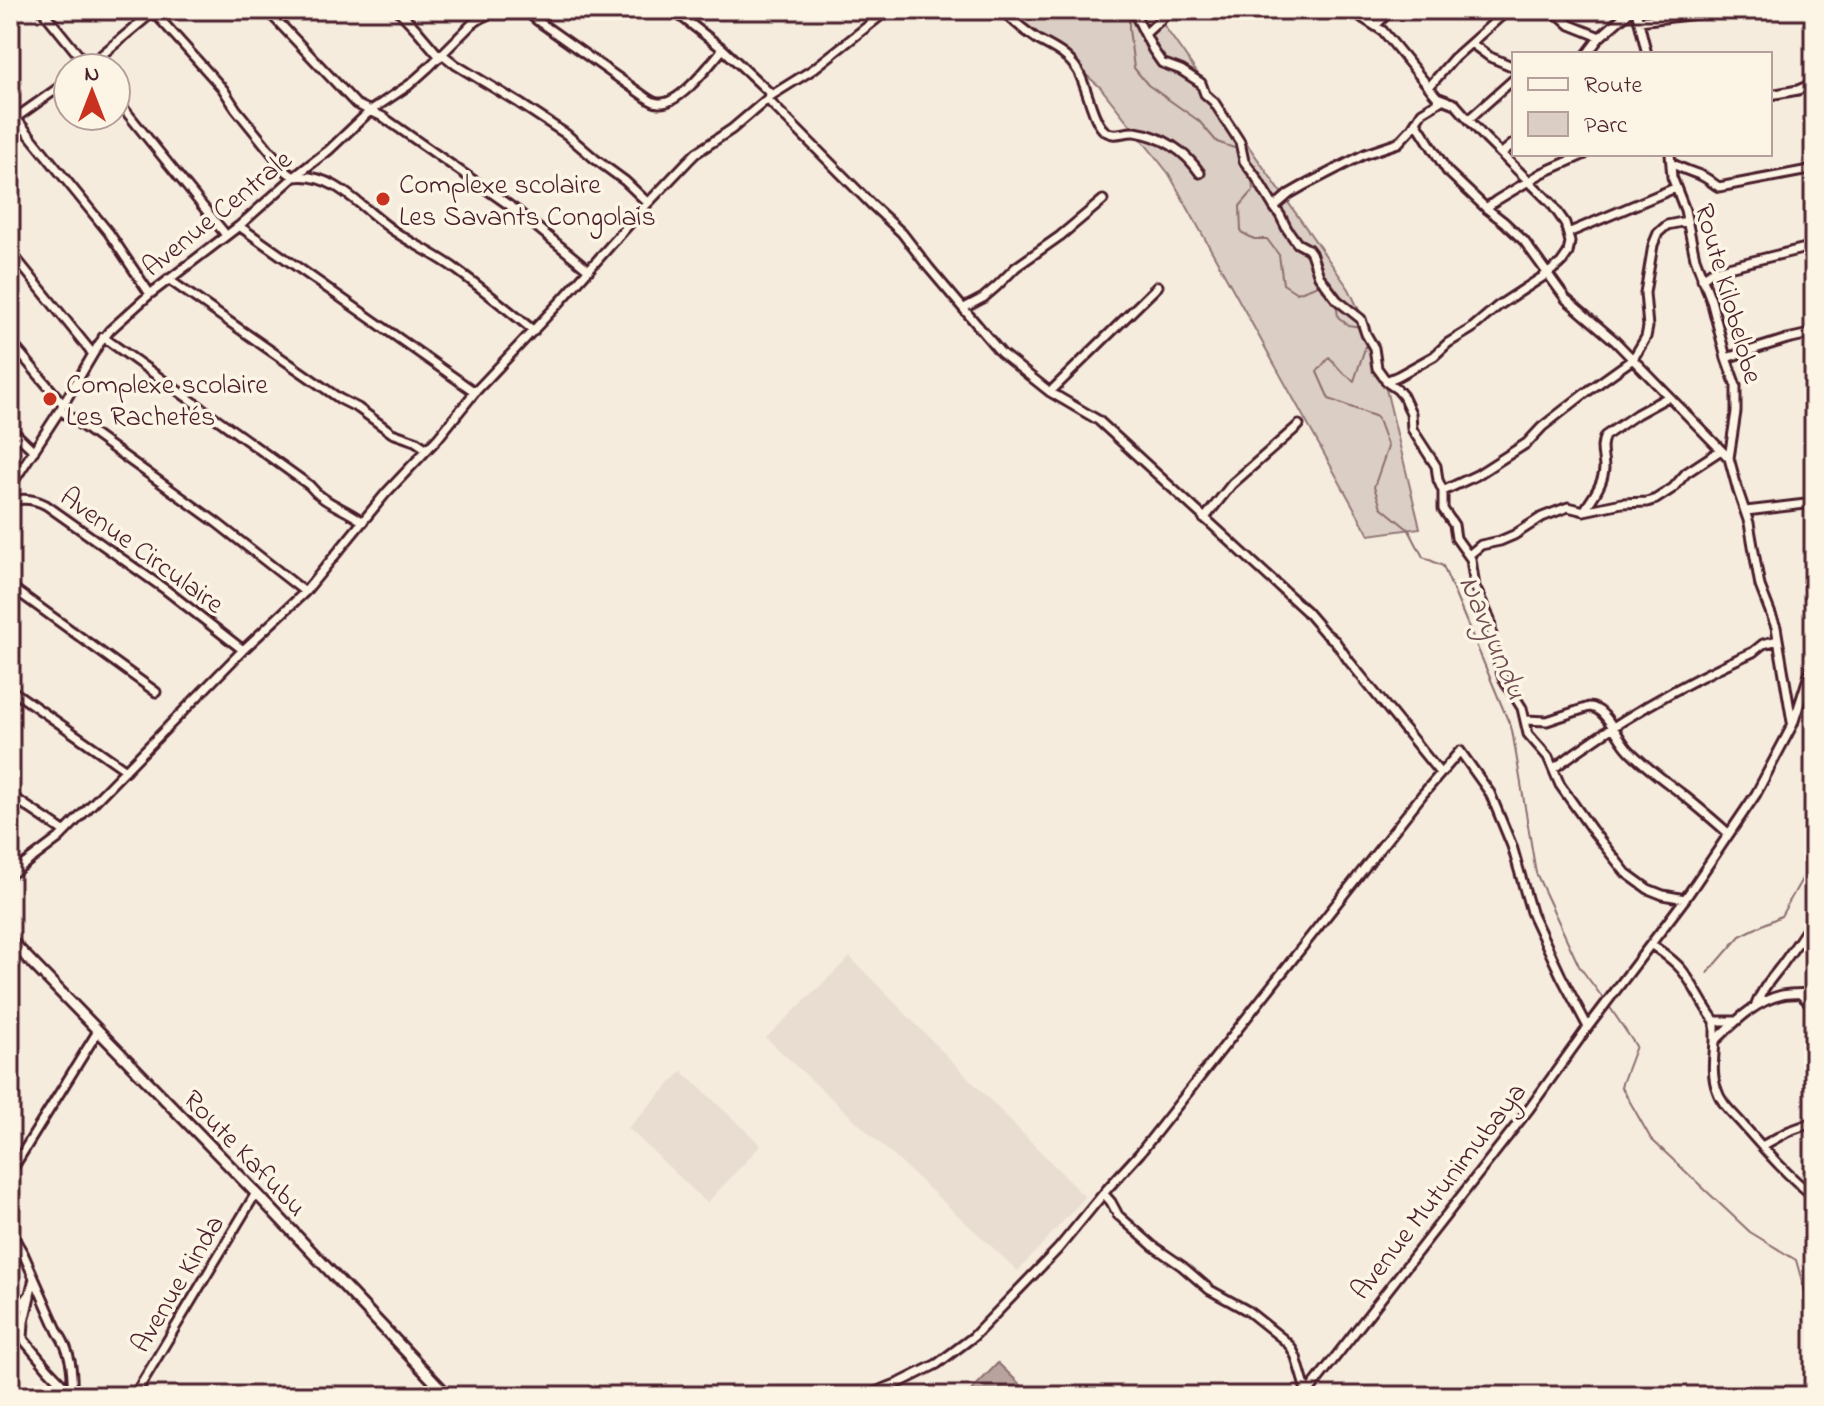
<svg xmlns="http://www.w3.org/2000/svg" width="1824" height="1406" font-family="'Indie Flower',sans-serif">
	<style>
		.built { fill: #e8ddd0 }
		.green { fill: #dbcec4; stroke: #927678; stroke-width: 2 }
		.water { fill: #b8a39e; stroke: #8c6e70; stroke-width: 2 }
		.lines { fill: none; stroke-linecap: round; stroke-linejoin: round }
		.stream { stroke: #8c6e70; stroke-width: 2 }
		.minor-casing { stroke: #4a1f2b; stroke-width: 13 }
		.secondary-casing { stroke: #4a1f2b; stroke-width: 15 }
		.minor { stroke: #fcf5e5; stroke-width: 7 }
		.secondary { stroke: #fcf5e5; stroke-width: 9 }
		.poi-dot { fill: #c8321e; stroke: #fcf5e5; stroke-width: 3 }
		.labels { text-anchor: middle; stroke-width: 7; stroke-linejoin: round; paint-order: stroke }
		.poi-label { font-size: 28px; fill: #4a1f2b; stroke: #fcf5e5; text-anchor: start }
		.street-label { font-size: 28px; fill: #4a1f2b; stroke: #fcf5e5 }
		.water-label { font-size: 30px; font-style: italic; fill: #704d53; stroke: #fcf5e5 }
	</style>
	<rect width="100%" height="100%" fill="#f5ecde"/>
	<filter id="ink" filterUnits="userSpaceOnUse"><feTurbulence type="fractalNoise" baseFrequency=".0125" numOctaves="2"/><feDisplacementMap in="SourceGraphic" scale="16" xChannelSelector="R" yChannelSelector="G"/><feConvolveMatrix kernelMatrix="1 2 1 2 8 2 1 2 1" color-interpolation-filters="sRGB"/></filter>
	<g filter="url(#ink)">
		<path class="built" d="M850,957L1085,1197L1018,1271L766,1038Z
			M682,1071L761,1145L707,1203L628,1128Z"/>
		<path class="green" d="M1003,10H1153L1349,289L1375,344L1420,528L1369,535L1169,174L1100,87L1034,30Z"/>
		<path class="water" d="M998,1363L1032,1396H966Z"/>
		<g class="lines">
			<path class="stream" d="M1129,10V29L1134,68L1148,85L1199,121L1217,142L1240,150
				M1252,176L1253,191L1240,206L1241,232L1254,239H1267L1279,255L1283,284L1297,293L1321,284
				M1336,301L1338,317L1348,325L1361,327
				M1365,339L1366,345L1354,381L1341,371L1329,357L1317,372L1329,399L1377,417L1388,447L1374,487L1381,507L1409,530L1423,557L1443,566L1512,730L1536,873L1579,966L1605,1001
				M1708,973L1740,936L1781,916L1802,879L1805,868L1803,846L1807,814L1814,801
				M1609,1006L1636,1046L1621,1086L1651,1139L1750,1232L1796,1260L1810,1310L1814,1315"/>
			<defs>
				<path id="minor" d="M42,10L89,68
					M152,10L223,89L236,109L287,172L294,177C334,171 364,211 394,231C414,245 437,255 457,270C483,289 508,310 534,331
					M267,10L356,104L383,117L516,210L589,270
					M398,10L416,29L440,57
					M525,10L538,21L647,98C651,101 654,103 659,103C680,105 710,64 723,49
					M673,10L723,49L772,95
					M1002,10C1013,21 1026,32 1040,41C1055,49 1068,55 1078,71C1087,86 1093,123 1105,131C1115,138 1124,131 1135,132C1162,136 1185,151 1200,173
					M1133,10L1153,50L1162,63L1181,70L1201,83L1205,94L1214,102L1240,142L1244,161L1256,177L1274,207L1280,215L1287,229L1297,243L1308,249L1311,253L1319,276L1337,300L1361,319L1366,334L1374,348L1377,368L1388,383L1397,389L1403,396L1411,413L1412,429L1436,466L1438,480L1443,491V509L1454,525L1456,538L1471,559L1475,587L1490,619L1493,645L1503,678L1522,708L1528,734L1548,757L1560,785L1592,830L1626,873L1648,889L1663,895L1685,899
					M1350,10L1383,31L1437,97L1455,104L1485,138L1551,203L1565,223L1570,242L1568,253L1561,263L1547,274L1498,306L1471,329L1448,343L1434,356L1398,376L1386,381
					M1544,10L1560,16L1570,25L1600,37
					M1636,10L1647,54
					M1639,21L1730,10
					M1376,25L1391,10
					M1145,34L1171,10
					M1471,43L1490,57L1514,67
					M442,54L456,65L519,103L566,134L595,159L625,181L648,203
					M1587,54L1600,37L1631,10
					M86,68L153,12
					M1429,87L1454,58L1508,10
					M1770,95L1798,90L1814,83
					M116,99L226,235
					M767,99L871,204L902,233L929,268L1001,353L1050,392L1098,420L1306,611L1324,632L1335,641L1349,661L1440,773
					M10,111L109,233L150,294
					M1469,119L1514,79
					M10,122L68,81
					M1416,122L1447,171L1486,208L1504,222L1524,241L1566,299L1615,341L1729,458
					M1502,153L1514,143
					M1670,154L1672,177L1685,210L1695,258L1711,300L1726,358L1736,386V412L1729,458L1738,491L1749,523L1760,586L1776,627L1792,722
					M1671,163C1682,169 1692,172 1702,176C1709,179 1713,184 1719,187L1814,169
					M1274,207L1289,194L1303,186L1365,154L1398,143L1412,128L1422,112L1442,100
					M1486,208L1497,200L1542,173L1585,154
					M239,226L475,392
					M1568,233L1675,188
					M10,251L93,354
					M168,279L340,399L358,408L392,433L415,441L427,449
					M1702,279L1712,271L1814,246
					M964,308L983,298L997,286L1016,267L1060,236L1103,200
					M103,337L309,485C325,505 344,507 363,522
					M10,341L63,404
					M1726,358L1787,339L1814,333
					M1050,392L1158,286
					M60,410L217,523L305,592
					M10,428L34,451
					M10,487L60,410L99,344L110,330L150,294L239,226L294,177L329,150L370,111L409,85L428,68L472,24L493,10
					M1443,491L1477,475L1527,443L1542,427L1584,394L1633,359L1646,337L1648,327L1645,293L1653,245L1658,233L1667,225L1687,221
					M10,501C22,498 35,499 46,505L166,590L243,650
					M1584,511C1592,498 1603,485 1604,469C1604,457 1599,447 1605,436L1637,414L1668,397
					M1746,511L1814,503
					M1204,519L1232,484L1299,425
					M1469,555L1481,545L1500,541L1514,535L1542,517L1568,507L1584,511L1622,503L1647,502L1656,499L1673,488L1686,473L1721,450
					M10,586L156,692
					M10,689L126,770
					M1525,720L1547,721L1589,707C1606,707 1617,738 1629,750C1645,767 1664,780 1682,794C1698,807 1714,820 1729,834
					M1553,769C1615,722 1683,683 1753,652L1763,644L1778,640
					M10,795L65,832
					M10,875L59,838L243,650L305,592L386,493L438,438L475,392L561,301L648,203L688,161L696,153L732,129L772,95L812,70L888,10
					M1652,945C1662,952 1674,960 1682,970C1695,986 1702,1005 1715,1021V1041
					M1814,993C1804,994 1793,993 1782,995C1755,1001 1734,1023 1715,1041C1714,1057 1711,1075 1717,1090C1721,1104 1734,1114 1743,1125C1765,1150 1788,1177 1814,1196
					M1800,994L1814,1007
					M1755,1007C1761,990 1771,979 1782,965C1793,949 1805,934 1814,917
					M1715,1021H1736
					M1762,1146L1789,1131L1814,1122
					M10,1173L98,1031
					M1104,1194L1111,1202L1118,1215L1153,1246L1182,1266L1210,1290L1248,1311L1283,1339L1291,1347L1296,1357L1307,1394
					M10,1231L23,1253L58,1332C71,1352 73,1371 72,1394
					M10,1329L17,1311L30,1294L34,1278
					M10,1333L23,1339L48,1369L73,1395
					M23,1339L24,1322L30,1296
					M134,1396L256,1193
					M865,1396L901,1382L937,1364L973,1337L1058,1249L1108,1188L1140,1153L1422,795L1460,751L1490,793L1512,846L1531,912L1561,976L1588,1027
					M1305,1396L1529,1109L1588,1027L1685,899L1756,794L1793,724L1814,659"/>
				<path id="secondary" d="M10,940L256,1193L448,1396"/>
			</defs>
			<use href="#minor" class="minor-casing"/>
			<use href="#secondary" class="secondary-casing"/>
			<use href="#minor" class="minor"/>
			<use href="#secondary" class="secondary"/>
		</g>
	</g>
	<g class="poi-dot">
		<circle cx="383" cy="199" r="8"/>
		<circle cx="50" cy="399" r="8"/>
	</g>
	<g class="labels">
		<g class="poi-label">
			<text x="399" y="193">Complexe scolaire<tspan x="399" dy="32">Les Savants Congolais</tspan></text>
			<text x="66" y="393">Complexe scolaire<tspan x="66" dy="32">Les Rachetés</tspan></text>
		</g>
		<g class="street-label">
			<text transform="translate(216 212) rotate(-39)" y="10">Avenue Centrale</text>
			<text transform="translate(1730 293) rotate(74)" y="10">Route Kilobelobe</text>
			<text transform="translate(143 549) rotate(36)" y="10">Avenue Circulaire</text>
			<text transform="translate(246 1152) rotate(46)" y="10">Route Kafubu</text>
			<text transform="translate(1437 1190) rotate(-52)" y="10">Avenue Mutunimubaya</text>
			<text transform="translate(176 1283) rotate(-59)" y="10">Avenue Kinda</text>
		</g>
		<g class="water-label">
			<text transform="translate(1494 637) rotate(67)" y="10">Navyundu</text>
		</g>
	</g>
	<rect width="1824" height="1406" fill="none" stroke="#fcf5e5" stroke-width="40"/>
	<rect x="20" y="20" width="1784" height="1366" fill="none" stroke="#4a1f2b" stroke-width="3" filter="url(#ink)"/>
	<rect x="1512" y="52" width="260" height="104" fill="#fcf5e5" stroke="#b59f9b" stroke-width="2"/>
	<rect x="1528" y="78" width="40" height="12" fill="#fcf5e5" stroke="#b59f9b" stroke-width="2"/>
	<text x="1584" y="92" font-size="24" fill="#4a1f2b">Route</text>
	<rect x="1528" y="112" width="40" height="24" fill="#dbcec4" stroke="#b59f9b" stroke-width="2"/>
	<text x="1584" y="132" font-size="24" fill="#4a1f2b">Parc</text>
	<g transform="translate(92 92)"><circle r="38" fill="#fcf5e5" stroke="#b59f9b" stroke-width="2"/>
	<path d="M0-6L14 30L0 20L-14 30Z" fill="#c8321e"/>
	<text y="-12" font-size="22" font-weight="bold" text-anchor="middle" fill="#4a1f2b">N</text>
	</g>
</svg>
